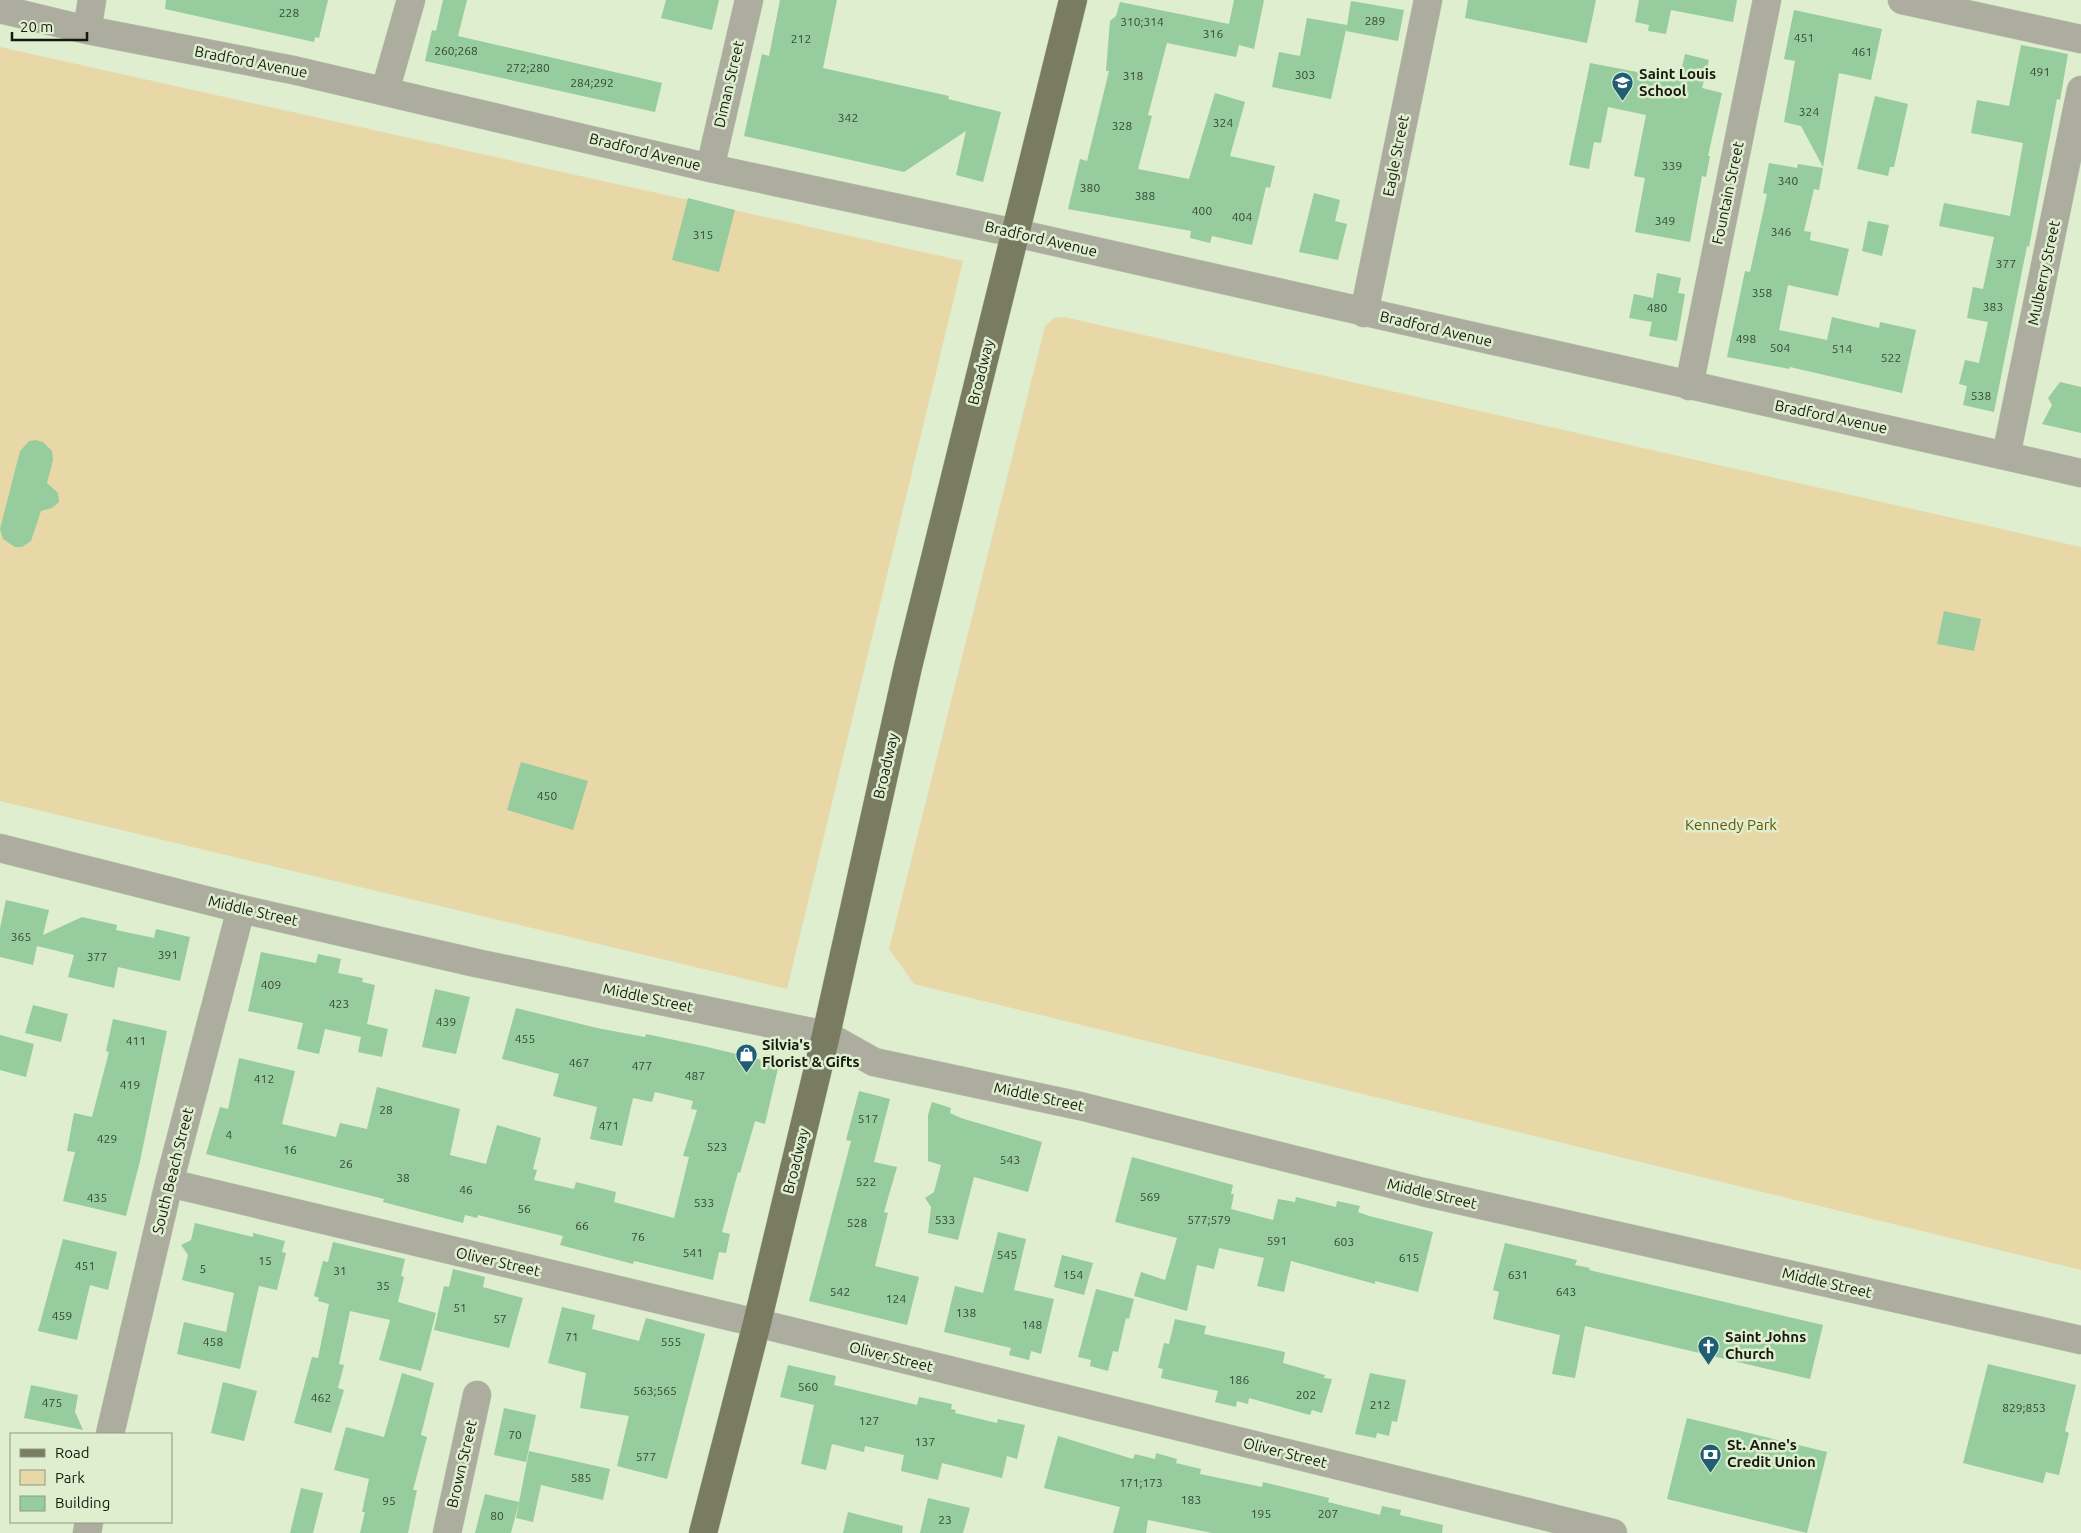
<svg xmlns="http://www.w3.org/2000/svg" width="2081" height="1533" font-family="Ubuntu,sans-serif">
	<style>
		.green { fill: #e8d8a8 }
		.building { fill: #96cc9e }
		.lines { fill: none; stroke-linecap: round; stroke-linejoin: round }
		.minor-casing { stroke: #bac8ac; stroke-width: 29 }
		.major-casing { stroke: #bac8ac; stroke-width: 29 }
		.minor { stroke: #acad9f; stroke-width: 28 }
		.major { stroke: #7a7c62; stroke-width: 28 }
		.labels { text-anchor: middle; stroke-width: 5; stroke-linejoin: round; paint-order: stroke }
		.number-label { font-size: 12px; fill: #354633 }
		.street-label { font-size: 15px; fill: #151a0f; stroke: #deeecf }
		.poi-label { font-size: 15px; font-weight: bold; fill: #151a0f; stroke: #deeecf; text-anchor: start }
		.park-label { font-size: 15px; fill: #6a5403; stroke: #deeecf }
	</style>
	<rect width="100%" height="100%" fill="#deeecf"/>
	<path class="green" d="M0,47L963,261L787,989L0,801Z
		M1064,317L2081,547V1270L914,984L889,949L1045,326L1054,318Z"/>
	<path class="building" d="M166,0H328L319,38L315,37L314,42L165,9Z
		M443,0H467L458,36L662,83L655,112L425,61L432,30L436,31Z
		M666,0H719L712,30L661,18Z
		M780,0H837L823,68L949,96L948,99L1001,112L983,182L956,175L966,131L904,172L744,136L762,54L769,56Z
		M1234,0H1264L1254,49L1239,45L1236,57L1167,43L1148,115L1152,116L1138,169L1189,179L1215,93L1245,102L1230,156L1275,166L1270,188L1266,187L1252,245L1212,236L1210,243L1190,238L1191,231L1068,209L1080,159L1087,161L1109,71H1106L1110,21L1116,16L1120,2L1229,24Z
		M1468,0H1596L1587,43L1465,18Z
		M1639,0H1737L1733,22L1671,10L1666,34L1648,31L1649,25L1635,22Z
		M1351,1L1404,10L1398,41L1346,31Z
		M1794,10L1882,29L1871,80L1839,73L1823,167L1801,126L1784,122L1795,61L1784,59Z
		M1307,18L1347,25L1331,99L1272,87L1279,52L1300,56Z
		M2021,45L2068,54L2060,100L2057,99L2029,247L2027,246L1994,412L1963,405L1967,386L1959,384L1965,360L1979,363L1988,322L1967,318L1973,287L1983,289L1994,237L1939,226L1944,203L2010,216L2023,143L1971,133L1977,100L2009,106Z
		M1685,54L1709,60L1702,88L1722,93L1708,156H1710L1706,177L1702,176L1690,242L1635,232L1645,178L1634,176L1646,115L1608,107L1601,143L1594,142L1589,169L1569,165L1590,63L1679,80Z
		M1875,96L1908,104L1894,167H1890L1888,176L1857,169Z
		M1769,163L1797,168L1798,164L1823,168L1819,190L1814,189L1804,231L1811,232L1810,240L1849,249L1838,296L1788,285L1779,330L1827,340L1832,317L1879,328L1880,322L1916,330L1902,393L1790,367L1789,369L1727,357L1745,271L1750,272L1767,194L1763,193Z
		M1314,193L1340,200L1335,221L1347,224L1338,260L1299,252Z
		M688,198L735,210L719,272L672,260Z
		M1868,221L1889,225L1882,256L1862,251Z
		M1657,273L1681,278L1678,293L1685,294L1677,341L1649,336L1652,322L1629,318L1634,294L1653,298Z
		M2060,382L2081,387V433L2042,424L2052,405L2048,398Z
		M36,440L43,442L52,451L53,460L47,483L58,493L59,502L52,508L41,511L31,541L22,547H15L3,539L0,529L20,451L29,441Z
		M1944,611L1981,619L1974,651L1937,644Z
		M521,762L588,781L573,830L507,810Z
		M6,900L49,910L43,935L82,917L117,925L116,930L154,938L156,929L190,937L180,981L118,967L114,988L68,977L74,955L37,946L33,965L0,957V928Z
		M261,952L316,963L318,954L341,959L338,973L363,978L362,982L375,985L367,1024L388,1029L382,1057L358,1052L361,1037L325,1029L319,1054L297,1049L303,1023L248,1011Z
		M435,989L470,997L456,1054L422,1047Z
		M33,1005L68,1014L61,1042L25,1033Z
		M516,1008L597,1028L645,1037L646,1034L703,1046L779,1064L765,1124L755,1121L740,1173L738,1172L722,1232L730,1234L726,1253L719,1252L713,1280L634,1261L633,1264L560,1245L563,1236L478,1215L477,1218L465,1215L463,1223L383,1202L384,1199L206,1154L220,1107L228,1109L239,1058L295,1071L282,1124L336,1137L340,1123L367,1129L377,1087L460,1109L450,1155L486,1164L497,1125L541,1138L533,1169L537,1170L534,1180L574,1189L576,1182L616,1192L614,1202L674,1218L689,1157L683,1156L697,1110L691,1109L693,1101L655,1092L652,1102L633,1098L622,1146L590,1139L597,1107L553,1096L559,1074L502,1059Z
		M113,1019L167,1031L140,1161L126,1216L63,1201L75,1152L67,1151L74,1113L92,1117L109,1052L106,1051Z
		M0,1035L34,1044L26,1077L0,1070Z
		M859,1091L890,1099L874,1162L897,1167L884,1212L888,1213L875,1266L919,1277L907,1325L809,1301L851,1141L846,1140Z
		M932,1102L951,1108L950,1113L961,1118L1042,1142L1028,1192L974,1177L958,1240L928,1233L931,1207L925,1198L934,1192L941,1165L928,1161V1115Z
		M1132,1157L1233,1185L1231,1194H1234L1231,1209L1273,1220L1278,1199L1295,1202L1296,1197L1336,1207L1337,1201L1360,1206L1358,1212L1369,1216L1433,1232L1418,1292L1375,1281V1284L1291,1261L1284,1292L1257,1286L1264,1258L1219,1248L1214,1269L1197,1265L1187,1311L1134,1296L1141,1272L1165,1280L1177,1238L1115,1222Z
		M195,1223L253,1237V1233L285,1241L282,1252L286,1253L277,1290L259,1286L240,1369L177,1354L184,1322L226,1332L234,1293L182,1280L188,1255L181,1245L191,1240Z
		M998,1232L1026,1239L1014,1290L1054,1299L1041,1354L1031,1351L1029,1360L1009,1355L1011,1348L944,1332L955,1286L983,1293Z
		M63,1239L117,1252L108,1290L90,1285L77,1340L38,1331Z
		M333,1242L405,1259L401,1276L404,1277L398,1302L436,1313L421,1371L379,1360L390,1320L350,1311L339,1364L344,1365L338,1388L344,1390L331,1433L294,1423L312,1357L318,1358L329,1304L318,1301L319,1298L314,1296L323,1261L328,1262Z
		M1505,1243L1577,1260L1575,1265L1590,1268L1589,1270L1823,1325L1810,1379L1585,1326L1575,1378L1552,1374L1560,1335L1493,1319L1499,1292L1493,1290Z
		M1062,1255L1093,1263L1084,1295L1054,1287Z
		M453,1269L485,1277L483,1287L523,1298L509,1348L434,1330L444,1286L449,1287Z
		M1096,1289L1134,1299L1129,1319L1126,1318L1118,1352L1113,1351L1108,1371L1090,1366L1091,1360L1078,1357Z
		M562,1307L595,1315L592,1329L639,1341L646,1318L705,1334L667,1479L617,1466L629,1416L580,1408L586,1373L548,1363Z
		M1175,1319L1206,1326L1204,1334L1285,1352L1283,1363L1325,1375L1324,1378L1332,1379L1322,1413L1312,1410L1310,1415L1249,1398L1248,1404L1237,1401L1236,1407L1215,1402L1218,1391L1161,1378L1163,1369L1158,1368L1164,1343L1169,1344Z
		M1988,1364L2076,1385L2065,1431L2069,1433L2059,1475L2046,1472L2043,1483L1963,1463Z
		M788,1365L836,1376L834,1385L917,1405L919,1397L952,1404L951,1409L956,1410L955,1413L997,1423L998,1419L1025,1425L1017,1459L1007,1456L1002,1478L942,1463L938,1480L901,1471L904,1455L865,1446L864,1452L832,1444L826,1470L801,1464L814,1405L780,1397Z
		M402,1373L434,1383L421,1435L427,1437L413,1490H417L408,1533H360L365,1512H362L369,1479L334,1470L346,1427L384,1437Z
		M1370,1373L1406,1380L1397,1422L1392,1421L1389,1436L1377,1433L1376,1438L1355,1434Z
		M223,1382L257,1391L244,1441L211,1433Z
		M31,1385L78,1395L75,1412L83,1430L24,1418Z
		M504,1408L536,1415L526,1462L494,1455Z
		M1687,1418L1827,1452L1807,1533L1667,1499Z
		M1058,1436L1133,1459L1135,1454L1155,1459L1156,1453L1177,1459L1176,1463L1201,1469L1200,1474L1262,1487L1263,1482L1329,1498L1328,1502L1380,1515L1382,1506L1401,1510L1400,1515L1443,1525L1442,1533H1212L1148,1520L1146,1533H1113L1120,1507L1044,1488Z
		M529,1451L610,1469L603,1500L541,1485L533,1522L516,1518Z
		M301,1488L323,1493L313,1533H290Z
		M485,1494L519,1502L511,1533H475Z
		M928,1498L970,1508L963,1533H920Z
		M848,1512L903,1526L902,1533H843Z"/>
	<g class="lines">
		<defs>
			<path id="minor" d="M1902,0L2081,39
				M0,9L87,30L293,70L710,168L1015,233L2081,473
				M87,30L92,0
				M385,91L411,0
				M710,168L749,0
				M1364,313L1428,0
				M1689,386L1767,0
				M2006,456L2081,90
				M0,848L241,909L476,963L826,1035L874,1062L1080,1106L1423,1192L2081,1340
				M169,1183L757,1323L1613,1533
				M110,1434L169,1183L241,909
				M87,1533L89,1522
				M447,1533L477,1395"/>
			<path id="major" d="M703,1533L757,1323L826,1035L908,667L1073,0"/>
		</defs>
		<use href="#minor" class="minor-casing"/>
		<use href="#major" class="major-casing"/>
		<use href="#minor" class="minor"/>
		<use href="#major" class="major"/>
	</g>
	<defs>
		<symbol id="school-pin" viewBox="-11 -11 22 30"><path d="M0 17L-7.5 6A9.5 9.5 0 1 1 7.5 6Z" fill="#1f5e74" stroke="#deeecf"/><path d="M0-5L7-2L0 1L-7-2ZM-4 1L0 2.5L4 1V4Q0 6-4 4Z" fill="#fff"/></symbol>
		<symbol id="shop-pin" viewBox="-11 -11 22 30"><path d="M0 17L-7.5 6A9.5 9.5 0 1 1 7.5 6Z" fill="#1f5e74" stroke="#deeecf"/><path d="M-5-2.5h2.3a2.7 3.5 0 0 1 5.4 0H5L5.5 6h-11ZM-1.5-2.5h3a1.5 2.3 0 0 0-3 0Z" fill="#fff"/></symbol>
		<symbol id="church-pin" viewBox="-11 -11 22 30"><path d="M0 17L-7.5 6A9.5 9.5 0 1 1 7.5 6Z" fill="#1f5e74" stroke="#deeecf"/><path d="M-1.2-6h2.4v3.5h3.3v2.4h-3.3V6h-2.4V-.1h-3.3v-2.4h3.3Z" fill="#fff"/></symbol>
		<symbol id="bank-pin" viewBox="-11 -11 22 30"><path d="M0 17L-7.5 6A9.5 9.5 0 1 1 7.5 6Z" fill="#1f5e74" stroke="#deeecf"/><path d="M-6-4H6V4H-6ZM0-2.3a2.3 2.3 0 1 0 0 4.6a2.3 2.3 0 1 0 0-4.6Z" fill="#fff"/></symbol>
	</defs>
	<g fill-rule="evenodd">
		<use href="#school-pin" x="1610" y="70" width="25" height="34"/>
		<use href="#shop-pin" x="734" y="1042" width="25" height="34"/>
		<use href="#church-pin" x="1696" y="1334" width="25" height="34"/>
		<use href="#bank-pin" x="1698" y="1442" width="25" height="34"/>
	</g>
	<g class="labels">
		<g class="number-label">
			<text x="289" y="17">228</text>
			<text x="1375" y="25">289</text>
			<text x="1142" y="26">310;314</text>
			<text x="1213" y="38">316</text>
			<text x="1804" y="42">451</text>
			<text x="801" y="43">212</text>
			<text x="456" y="55">260;268</text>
			<text x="1862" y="56">461</text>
			<text x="528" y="72">272;280</text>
			<text x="2040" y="76">491</text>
			<text x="1305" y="79">303</text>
			<text x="1133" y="80">318</text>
			<text x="592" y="87">284;292</text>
			<text x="1809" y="116">324</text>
			<text x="848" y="122">342</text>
			<text x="1223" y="127">324</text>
			<text x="1122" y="130">328</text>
			<text x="1672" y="170">339</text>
			<text x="1788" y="185">340</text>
			<text x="1090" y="192">380</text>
			<text x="1145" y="200">388</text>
			<text x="1202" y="215">400</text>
			<text x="1242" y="221">404</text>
			<text x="1665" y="225">349</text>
			<text x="1781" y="236">346</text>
			<text x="703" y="239">315</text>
			<text x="2006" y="268">377</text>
			<text x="1762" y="297">358</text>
			<text x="1993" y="311">383</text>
			<text x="1657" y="312">480</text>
			<text x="1746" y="343">498</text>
			<text x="1780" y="352">504</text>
			<text x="1842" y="353">514</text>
			<text x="1891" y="362">522</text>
			<text x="1981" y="400">538</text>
			<text x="547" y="800">450</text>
			<text x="21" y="941">365</text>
			<text x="168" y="959">391</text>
			<text x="97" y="961">377</text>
			<text x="271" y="989">409</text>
			<text x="339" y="1008">423</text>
			<text x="446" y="1026">439</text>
			<text x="525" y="1043">455</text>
			<text x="136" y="1045">411</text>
			<text x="579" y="1067">467</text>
			<text x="642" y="1070">477</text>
			<text x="695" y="1080">487</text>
			<text x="264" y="1083">412</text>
			<text x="130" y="1089">419</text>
			<text x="386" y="1114">28</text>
			<text x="868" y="1123">517</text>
			<text x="609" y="1130">471</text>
			<text x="229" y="1139">4</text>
			<text x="107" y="1143">429</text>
			<text x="717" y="1151">523</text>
			<text x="290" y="1154">16</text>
			<text x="1010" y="1164">543</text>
			<text x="346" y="1168">26</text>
			<text x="403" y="1182">38</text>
			<text x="866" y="1186">522</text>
			<text x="466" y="1194">46</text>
			<text x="1150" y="1201">569</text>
			<text x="97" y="1202">435</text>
			<text x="704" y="1207">533</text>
			<text x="524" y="1213">56</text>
			<text x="945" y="1224">533</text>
			<text x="1209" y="1224">577;579</text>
			<text x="857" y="1227">528</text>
			<text x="582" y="1230">66</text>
			<text x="638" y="1241">76</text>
			<text x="1277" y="1245">591</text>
			<text x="1344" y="1246">603</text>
			<text x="693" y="1257">541</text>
			<text x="1007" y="1259">545</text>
			<text x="1409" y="1262">615</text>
			<text x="265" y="1265">15</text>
			<text x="85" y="1270">451</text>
			<text x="203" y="1273">5</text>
			<text x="340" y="1275">31</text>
			<text x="1073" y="1279">154</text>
			<text x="1518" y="1279">631</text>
			<text x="383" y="1290">35</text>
			<text x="840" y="1296">542</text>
			<text x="1566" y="1296">643</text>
			<text x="896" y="1303">124</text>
			<text x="460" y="1312">51</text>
			<text x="966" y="1317">138</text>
			<text x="62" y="1320">459</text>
			<text x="500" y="1323">57</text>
			<text x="1032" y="1329">148</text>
			<text x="572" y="1341">71</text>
			<text x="213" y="1346">458</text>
			<text x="671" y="1346">555</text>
			<text x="1239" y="1384">186</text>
			<text x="808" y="1391">560</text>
			<text x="655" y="1395">563;565</text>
			<text x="1306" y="1399">202</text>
			<text x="321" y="1402">462</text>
			<text x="52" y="1407">475</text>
			<text x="1380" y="1409">212</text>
			<text x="2024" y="1412">829;853</text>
			<text x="869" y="1425">127</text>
			<text x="515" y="1439">70</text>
			<text x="925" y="1446">137</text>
			<text x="646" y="1461">577</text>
			<text x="581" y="1482">585</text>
			<text x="1141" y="1487">171;173</text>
			<text x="1191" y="1504">183</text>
			<text x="389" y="1505">95</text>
			<text x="1261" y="1518">195</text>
			<text x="1328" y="1518">207</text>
			<text x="497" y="1520">80</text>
			<text x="945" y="1524">23</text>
		</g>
		<g class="street-label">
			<text transform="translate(251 62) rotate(11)" y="5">Bradford Avenue</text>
			<text transform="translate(729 84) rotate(-77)" y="5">Diman Street</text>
			<text transform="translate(645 152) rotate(14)" y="5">Bradford Avenue</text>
			<text transform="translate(1396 156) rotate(-79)" y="5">Eagle Street</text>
			<text transform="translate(1728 193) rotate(-78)" y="5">Fountain Street</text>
			<text transform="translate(1041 239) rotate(13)" y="5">Bradford Avenue</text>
			<text transform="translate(2044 273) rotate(-78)" y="5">Mulberry Street</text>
			<text transform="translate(1436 329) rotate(13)" y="5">Bradford Avenue</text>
			<text transform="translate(981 372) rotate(-76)" y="5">Broadway</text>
			<text transform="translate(1831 417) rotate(12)" y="5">Bradford Avenue</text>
			<text transform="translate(886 766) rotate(-77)" y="5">Broadway</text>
			<text transform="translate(253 911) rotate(13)" y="5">Middle Street</text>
			<text transform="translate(648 998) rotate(12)" y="5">Middle Street</text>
			<text transform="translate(1039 1097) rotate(12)" y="5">Middle Street</text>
			<text transform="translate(796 1161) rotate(-76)" y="5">Broadway</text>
			<text transform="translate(173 1171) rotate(-76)" y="5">South Beach Street</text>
			<text transform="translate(1432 1194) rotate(13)" y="5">Middle Street</text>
			<text transform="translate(498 1262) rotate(13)" y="5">Oliver Street</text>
			<text transform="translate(1827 1283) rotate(13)" y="5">Middle Street</text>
			<text transform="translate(891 1357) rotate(14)" y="5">Oliver Street</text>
			<text transform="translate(1285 1453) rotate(14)" y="5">Oliver Street</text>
			<text transform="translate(462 1464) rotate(-77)" y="5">Brown Street</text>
		</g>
		<g class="poi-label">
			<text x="1639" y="79">Saint Louis<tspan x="1639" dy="17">School</tspan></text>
			<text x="762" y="1050">Silvia's<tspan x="762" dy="17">Florist &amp; Gifts</tspan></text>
			<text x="1725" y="1342">Saint Johns<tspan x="1725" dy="17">Church</tspan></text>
			<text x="1727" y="1450">St. Anne's<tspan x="1727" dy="17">Credit Union</tspan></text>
		</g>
		<g class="park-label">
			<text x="1731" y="830">Kennedy Park</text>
		</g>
	</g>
	<rect x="10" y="1433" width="162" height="90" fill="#deeecf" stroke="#8e9982"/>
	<rect x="20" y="1449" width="25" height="8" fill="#7a7c62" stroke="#8e9982"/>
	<text x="55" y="1458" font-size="15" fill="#151a0f">Road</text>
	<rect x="20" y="1470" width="25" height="15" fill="#e8d8a8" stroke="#8e9982"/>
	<text x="55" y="1483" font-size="15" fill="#151a0f">Park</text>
	<rect x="20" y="1496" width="25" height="15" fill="#96cc9e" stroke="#8e9982"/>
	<text x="55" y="1508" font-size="15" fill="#151a0f">Building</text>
	<path d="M12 32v8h75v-8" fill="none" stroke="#151a0f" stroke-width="2.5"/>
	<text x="20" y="32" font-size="15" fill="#151a0f" stroke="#deeecf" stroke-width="4" paint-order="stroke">20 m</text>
</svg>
